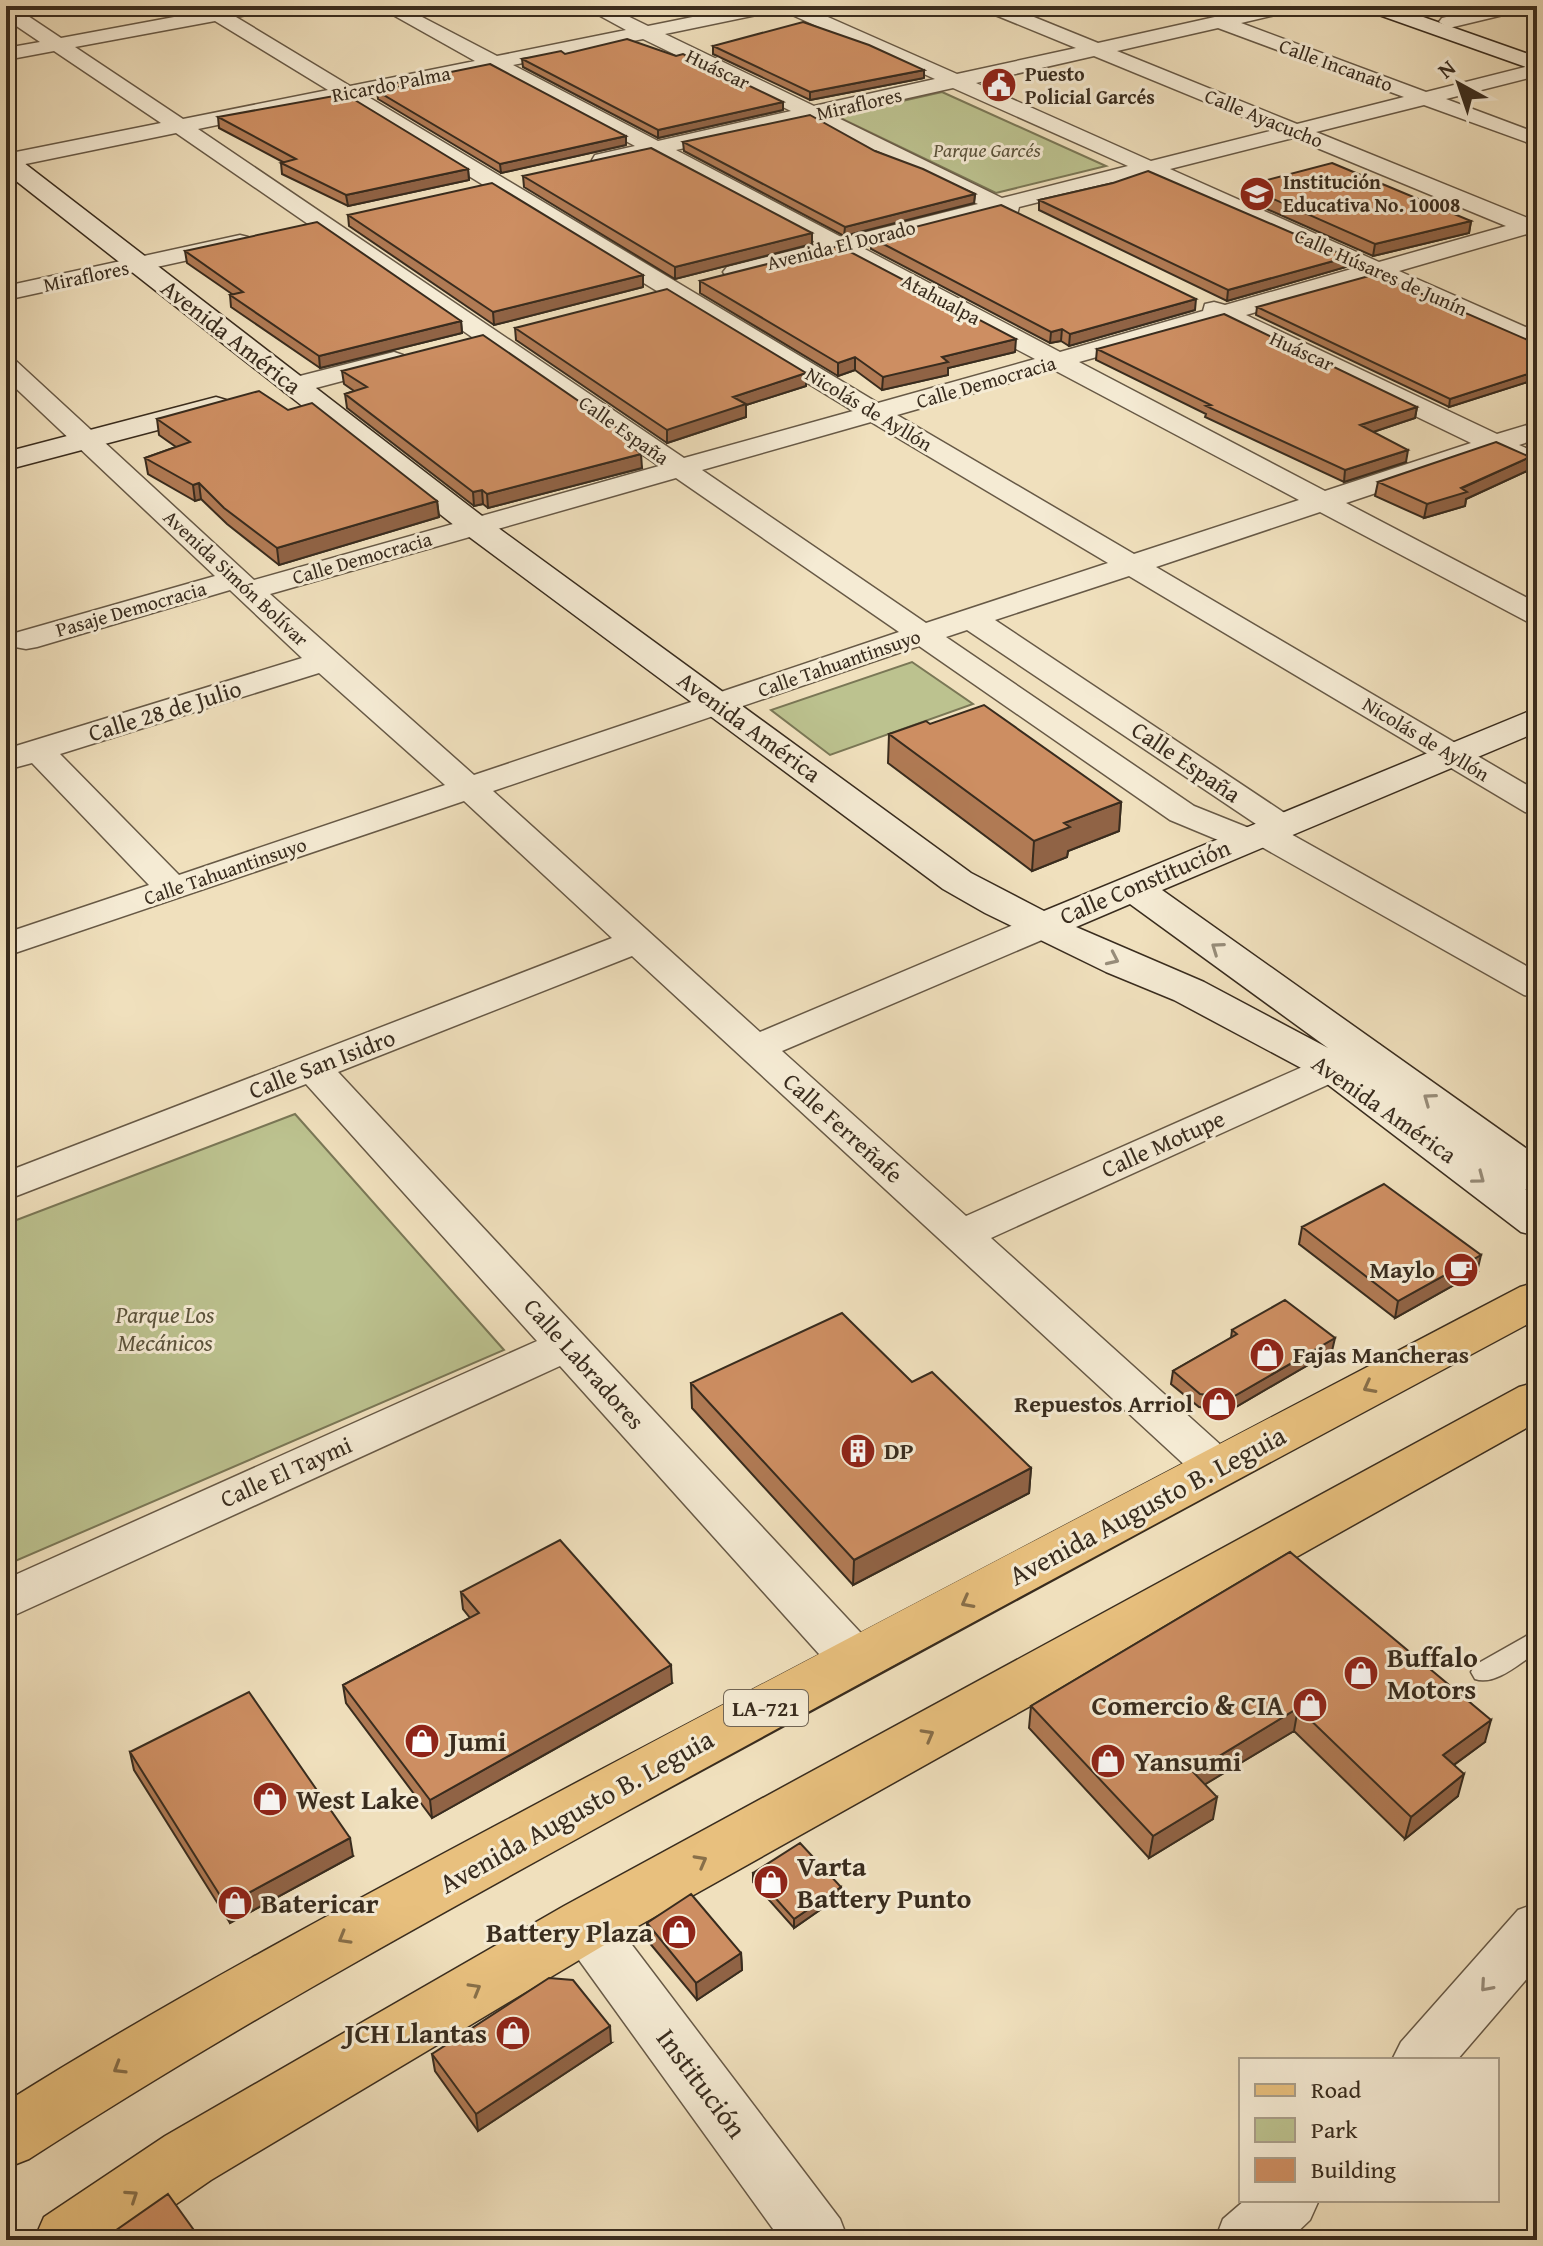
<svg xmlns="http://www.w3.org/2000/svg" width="1543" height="2246" font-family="'Gentium Book Plus',serif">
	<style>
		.green { fill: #bcc28f; stroke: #7a7756; stroke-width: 2 }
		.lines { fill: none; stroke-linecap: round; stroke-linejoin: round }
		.lane-casing { stroke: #675946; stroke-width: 3 }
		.street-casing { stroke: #675946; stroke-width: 3 }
		.secondary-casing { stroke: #392c1e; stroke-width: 3 }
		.primary-casing { stroke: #392c1e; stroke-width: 3 }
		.lane { fill: #f5ebd4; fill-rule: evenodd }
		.street { fill: #f5ebd4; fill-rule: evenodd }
		.secondary { fill: #f5ebd4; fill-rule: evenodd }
		.primary { fill: #e8c07e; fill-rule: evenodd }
		.wall { fill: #b07a54; stroke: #392c1e; stroke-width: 2 }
		.shaded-wall { fill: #906345; stroke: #392c1e; stroke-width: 2 }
		.building { fill: #cd8e62; stroke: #392c1e; stroke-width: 2 }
		.oneway { stroke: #978c79 }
		.oneway2 { stroke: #886f49 }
		.labels { text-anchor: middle; stroke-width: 6; stroke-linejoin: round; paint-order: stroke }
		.far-street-label { font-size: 20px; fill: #392c1e; stroke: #f5ebd4 }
		.far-poi-label { font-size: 20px; font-weight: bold; fill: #392c1e; stroke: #f5ebd4; text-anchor: start }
		.far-park-label { font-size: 20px; font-style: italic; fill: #5a523a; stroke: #f5ebd4 }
		.shield { fill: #f5ebd4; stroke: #716555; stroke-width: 2 }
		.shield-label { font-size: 22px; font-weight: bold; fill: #392c1e }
		.street-label { font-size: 24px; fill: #392c1e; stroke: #f5ebd4 }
		.poi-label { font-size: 24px; font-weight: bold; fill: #392c1e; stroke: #f5ebd4; text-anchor: end }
		.park-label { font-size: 24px; font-style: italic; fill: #5a523a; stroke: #f5ebd4 }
		.near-street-label { font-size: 28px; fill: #392c1e; stroke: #f5ebd4 }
		.near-poi-label { font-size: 28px; font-weight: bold; fill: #392c1e; stroke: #f5ebd4; text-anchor: start }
	</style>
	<rect width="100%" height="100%" fill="#f0e0bd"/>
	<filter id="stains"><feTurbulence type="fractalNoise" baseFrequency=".0025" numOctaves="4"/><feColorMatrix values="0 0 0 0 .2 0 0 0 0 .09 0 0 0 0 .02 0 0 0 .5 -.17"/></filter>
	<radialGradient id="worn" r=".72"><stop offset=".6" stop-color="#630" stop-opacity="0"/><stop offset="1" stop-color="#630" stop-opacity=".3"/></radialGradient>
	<path class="green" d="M942,92L1106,166L996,193L836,116Z
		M912,662L973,704L830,755L771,710Z
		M295,1114L504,1350L6,1565V1224Z"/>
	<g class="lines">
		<defs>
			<path id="lane" d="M1537,1630V1652C1520,1663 1495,1686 1475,1679L1471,1672L1475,1665Z"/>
			<path id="street" d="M6,6H13L61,38L201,12L194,6H275L272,10L236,17L350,86L475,61L377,6H401L497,56L626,30L582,6H607L648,26L747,6H803L957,74L1076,48L983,10L980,6H1007L1098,43L1264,6H1300L1297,10L1241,23L1426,92L1537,64V76L1446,99L1537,133V146L1424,105L1316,132L1530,219L1537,217V235L1527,234L1399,271L1537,332V349L1375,278L1246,315L1497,434L1537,422V439L1519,445L1537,453V472L1493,454L1346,503L1537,603V624L1526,621L1320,512L1156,567L1537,791V815L1525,812L1129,576L995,620L1292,818L1297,825L1289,833L1537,972V998L1524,995L1260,846L1247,850L1235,847L1170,820L919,646L493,791L760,1032L1030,918L1043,915L1056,918L1061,926L1056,934L782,1051L966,1216L1352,1045L1366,1041L1380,1045L1385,1053L1380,1061L991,1238L1233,1456L1240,1468L1233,1480L1217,1485L1201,1480L632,956L338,1072L873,1646L880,1660L873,1674L855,1680L837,1674L560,1366L6,1619V1579L537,1341L306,1084L6,1200V1172L612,938L464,801L6,956V933L149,885L32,763L6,770V749L302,658L230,590L37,647L26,649L15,647L11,640L15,633L215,576L6,379V357L15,360L254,580L659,466L176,133L6,168V154L161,123L54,51L6,60V48L40,42L6,19ZM781,10L935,79L814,106L665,34ZM215,21L328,90L183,119L75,47ZM1218,28L1404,97L1297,124L1117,51ZM643,39L791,111L658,141L513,65ZM1094,56L1274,130L1151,161L976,83ZM491,69L635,146L595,155L592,160L595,165L603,167L653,155L819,244L727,267L723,272L727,277L735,279L837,254L1035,359L878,403L365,95ZM953,88L1128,166L1002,198L832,115ZM343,99L853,411L684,458L198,129ZM809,120L978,204L843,238L676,150ZM1293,138L1506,226L1379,262L1170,169ZM1147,175L1355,268L1225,305L1214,302L1205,304L1203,311L1060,352L861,247L997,213L1009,217L1017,215L1019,207ZM1221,322L1471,443L1325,491L1079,362ZM1054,370L1299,500L1134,554L897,415ZM871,422L1108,563L926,623L702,470ZM676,478L899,632L474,775L270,594ZM967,630L1256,824L1249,828L1194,806L946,637ZM319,673L445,785L179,875L60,754Z
				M1493,6H1527L1524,10L1449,28L1439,22L1442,18Z
				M240,235L248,237L252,242L248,247L6,300V286Z
				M394,352L403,355L407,360L403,365L293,394L284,392L280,386L284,380Z
				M585,1901L604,1908L840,2219L848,2240H781L566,1942L557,1925L566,1908Z
				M1537,1903V1967L1457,2060H1392L1401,2042L1518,1910Z
				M1245,2200H1319L1310,2220L1289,2240H1215L1223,2219Z"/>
			<path id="secondary" d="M1362,6H1392L1537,57V71L1365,10Z
				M6,154L15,156L486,519L971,873L1044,911L1537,708V732L1162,890L1537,1156V1193L1525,1189L1537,1198V1236L1521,1232L1318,1077L1174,1000L1106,972L985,913L943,889L464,533L6,173ZM1130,904L1328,1048L1204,982L1076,927Z
				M216,397L226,400L231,406L226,412L6,470V452Z"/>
			<path id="primary" d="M1537,1282V1319C1234,1482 930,1644 629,1810C426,1922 223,2033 29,2159L6,2168V2102C194,1984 391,1882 587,1777C897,1611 1209,1450 1520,1287Z
				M1537,1382V1422L606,1944L211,2180L124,2240H34L44,2217L165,2136L564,1906L1519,1387Z"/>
		</defs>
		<use href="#lane" class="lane-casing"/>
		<use href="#street" class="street-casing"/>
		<use href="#secondary" class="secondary-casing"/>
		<use href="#primary" class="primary-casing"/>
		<use href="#lane" class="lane"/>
		<use href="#street" class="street"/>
		<use href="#secondary" class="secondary"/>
		<use href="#primary" class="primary"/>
	</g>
	<path class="wall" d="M713,46L924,78L810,100L713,54Z
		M565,54L783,110L658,138L523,67L522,59Z
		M392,84L626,145L501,173L378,99L377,91L393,88Z
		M218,117L468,169L469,180L348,206L282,174L281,163L283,162L219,128Z
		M683,142L875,151L975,194L974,203L844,236L684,151Z
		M523,176L812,233V244L675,279L524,187Z
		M1113,183L1346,267L1227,301L1039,210V200Z
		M1244,186L1471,221L1469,233L1373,256L1242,198Z
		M348,215L643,287L494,325L349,226Z
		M872,238L1195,310L1069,346L1061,341L1050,343L871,249Z
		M185,251L461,321L462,333L320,368L231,307L230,295L232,294L187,263Z
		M700,281L1015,352L948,368V375L882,390L855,370L838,376L700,293Z
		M1257,307L1537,344V379L1449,407L1256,315Z
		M515,328L806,373V386L746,405V417L667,443L516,340Z
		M1097,349L1417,407L1415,418L1373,432L1406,462L1344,482L1205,417L1206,414L1096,360Z
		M342,371L635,440L636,449L642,468L488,508L483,504L474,506L347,408L345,394L354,391L344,384Z
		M288,410L437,501L439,517L279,565L227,524L201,499L195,501L148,474L145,458L176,447L159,435L157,419Z
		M1527,471L1466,499L1465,506L1424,518L1375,496L1378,482Z
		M930,724L1121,802L1119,831L1068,851L1067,857L1032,871L888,763L889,734Z
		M1302,1227L1477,1272L1395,1318L1299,1244Z
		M1232,1330L1332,1351L1229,1411L1199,1407L1171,1384L1173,1371L1231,1338Z
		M912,1382L1031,1468L1029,1493L853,1585L692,1408L691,1383Z
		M1290,1552L1485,1742L1454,1765L1458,1796L1405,1839L1294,1731L1205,1784L1213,1819L1149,1858L1029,1728L1031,1706Z
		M461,1592L672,1683L432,1818L346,1703L343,1685L470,1618L463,1609Z
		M130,1752L353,1856L230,1923L134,1770Z
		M753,1873L840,1896L794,1928L753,1882Z
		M647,1923L741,1953L742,1970L697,2000L648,1941Z
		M611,2043L478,2131L435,2071L432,2054Z"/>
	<path class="shaded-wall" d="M924,70V78L810,100V92Z
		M783,102V110L658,138V130Z
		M626,136V145L501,173L500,164Z
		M468,169L469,180L348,206L346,195Z
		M975,194L974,203L844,236L845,227Z
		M1471,221L1469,233L1373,256L1375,244Z
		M812,233V244L675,279V267Z
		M1348,257L1346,267L1227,301L1228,290Z
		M643,275V287L494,325L493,312Z
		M1196,299L1195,310L1069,346L1070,334Z
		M461,321L462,333L320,368L319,356Z
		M1062,329L1061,341L1050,343L1051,332Z
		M1016,339L1015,352L948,368V375L882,390L883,377L942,357Z
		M855,357V370L838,376V363Z
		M1537,371V379L1449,407L1450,399Z
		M806,373V386L746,405V417L667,443V430L733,397Z
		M1417,407L1415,418L1358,437L1360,425Z
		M635,440L636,454L627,442Z
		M1408,450L1406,462L1344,482L1345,470Z
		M641,454L642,468L488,508L487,494Z
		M1530,457L1527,471L1466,499L1465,506L1424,518L1427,504Z
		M199,483L201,499L195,501L193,485Z
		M482,490L483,504L474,506L473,492Z
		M437,501L439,517L279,565L277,548Z
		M1121,802L1119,831L1068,851L1067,857L1032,871L1034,841L1064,823Z
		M1481,1255L1477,1272L1395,1318L1398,1301Z
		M1335,1338L1332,1351L1229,1411L1231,1398Z
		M1031,1468L1029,1493L853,1585L854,1560Z
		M671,1665L672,1683L432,1818L430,1800Z
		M1298,1708L1294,1731L1189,1794L1193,1772Z
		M1491,1720L1485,1742L1437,1777L1443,1755Z
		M1464,1774L1458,1796L1405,1839L1411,1817Z
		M1217,1797L1213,1819L1149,1858L1153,1836Z
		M350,1838L353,1856L230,1923L226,1905Z
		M841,1887L840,1896L794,1928V1919Z
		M741,1953L742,1970L697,2000L696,1983Z
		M610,2026L611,2043L478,2131L476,2114Z"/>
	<path class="building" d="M803,22L869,45L924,70L810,92L713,46Z
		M627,39L676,56L683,54L783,102L658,130L522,59L561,51L565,54Z
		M490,64L626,136L500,164L377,91L398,87L392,84Z
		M345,94L468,169L346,195L281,163L296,159L218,117Z
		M810,115L875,151L923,169L975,194L845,227L683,142Z
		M651,148L812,233L675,267L523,176Z
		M1332,163L1471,221L1375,244L1244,186Z
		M1148,171L1348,257L1228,290L1039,200L1113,183Z
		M492,183L643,275L493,312L348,215Z
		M1001,205L1196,299L1070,334L1062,329L1051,332L872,238Z
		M317,222L461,321L319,356L230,295L243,292L185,251Z
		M839,246L1016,339L942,357L948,362L883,377L855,357L838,363L700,281Z
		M1376,274L1537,344V371L1450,399L1257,307Z
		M667,289L806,373L733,397L746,404L667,430L515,328Z
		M1224,314L1417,407L1360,425L1408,450L1345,470L1206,406L1211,405L1097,349Z
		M483,335L635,440L627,442L641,454L487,494L482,490L473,492L345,394L367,387L342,371Z
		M259,391L288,410L312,403L437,501L277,548L224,508L199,483L193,485L145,458L190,442L157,419Z
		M1496,442L1530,457L1461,488L1467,492L1427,504L1378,482Z
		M984,705L1121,802L1064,823L1070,827L1034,841L889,734L926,721L930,724Z
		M1384,1184L1481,1255L1398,1301L1302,1227Z
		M1285,1300L1335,1338L1231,1398L1200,1394L1173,1371L1237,1334L1232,1330Z
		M842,1313L912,1382L932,1372L1031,1468L854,1560L691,1383Z
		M560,1540L671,1665L430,1800L343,1685L479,1613L461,1592Z
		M1290,1552L1491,1720L1443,1755L1464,1774L1411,1817L1298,1708L1193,1772L1217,1797L1153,1836L1031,1706Z
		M249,1692L350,1838L226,1905L130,1752Z
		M800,1843L841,1887L794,1919L753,1873Z
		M691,1894L741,1953L696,1983L647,1923Z
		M549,1978L573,1980L610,2026L476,2114L432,2054Z
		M168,2194L201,2240H102Z"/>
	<defs><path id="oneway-chevron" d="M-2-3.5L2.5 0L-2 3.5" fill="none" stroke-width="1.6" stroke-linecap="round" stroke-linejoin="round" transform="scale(2)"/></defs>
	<g class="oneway">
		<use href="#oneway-chevron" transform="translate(1217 948) rotate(-145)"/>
		<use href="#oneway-chevron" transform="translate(1113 959) rotate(25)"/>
		<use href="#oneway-chevron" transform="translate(1429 1099) rotate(-144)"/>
		<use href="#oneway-chevron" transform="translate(1479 1178) rotate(37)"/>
		<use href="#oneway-chevron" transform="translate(1486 1986) rotate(131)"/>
	</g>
	<g class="oneway2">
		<use href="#oneway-chevron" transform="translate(1369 1387) rotate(152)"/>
		<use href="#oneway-chevron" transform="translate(967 1602) rotate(152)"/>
		<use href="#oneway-chevron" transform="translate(928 1735) rotate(-29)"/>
		<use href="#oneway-chevron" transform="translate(701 1861) rotate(-29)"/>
		<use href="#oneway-chevron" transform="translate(344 1938) rotate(150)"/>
		<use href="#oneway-chevron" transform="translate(475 1989) rotate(-30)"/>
		<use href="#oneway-chevron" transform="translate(119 2068) rotate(149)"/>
		<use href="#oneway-chevron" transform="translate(132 2196) rotate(-34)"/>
	</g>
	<defs>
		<symbol id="civic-disc" viewBox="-11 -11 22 22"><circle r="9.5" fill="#8f2418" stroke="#f5ebd4"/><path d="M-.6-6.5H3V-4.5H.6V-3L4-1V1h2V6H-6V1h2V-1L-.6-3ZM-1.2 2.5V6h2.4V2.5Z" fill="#fff"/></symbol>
		<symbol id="school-disc" viewBox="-11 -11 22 22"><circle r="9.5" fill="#8f2418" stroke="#f5ebd4"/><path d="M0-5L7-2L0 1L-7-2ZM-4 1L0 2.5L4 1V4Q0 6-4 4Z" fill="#fff"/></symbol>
		<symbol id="cafe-disc" viewBox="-11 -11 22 22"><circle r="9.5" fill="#8f2418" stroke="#f5ebd4"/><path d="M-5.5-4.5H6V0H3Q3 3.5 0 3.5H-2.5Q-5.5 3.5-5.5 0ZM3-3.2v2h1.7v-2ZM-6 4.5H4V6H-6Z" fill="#fff"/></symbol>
		<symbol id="shop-disc" viewBox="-11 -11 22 22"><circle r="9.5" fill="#8f2418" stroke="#f5ebd4"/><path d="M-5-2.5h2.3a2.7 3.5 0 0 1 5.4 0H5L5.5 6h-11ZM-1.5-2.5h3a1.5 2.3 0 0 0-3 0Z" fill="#fff"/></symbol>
		<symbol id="building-disc" viewBox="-11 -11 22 22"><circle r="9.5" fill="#8f2418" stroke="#f5ebd4"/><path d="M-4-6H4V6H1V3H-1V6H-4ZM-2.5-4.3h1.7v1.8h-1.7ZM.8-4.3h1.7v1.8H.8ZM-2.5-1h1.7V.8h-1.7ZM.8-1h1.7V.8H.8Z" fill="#fff"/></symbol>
	</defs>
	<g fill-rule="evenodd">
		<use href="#civic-disc" x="979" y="65" width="40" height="40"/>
		<use href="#school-disc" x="1237" y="174" width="40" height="40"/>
		<use href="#cafe-disc" x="1441" y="1250" width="40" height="40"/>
		<use href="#shop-disc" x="1247" y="1335" width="40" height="40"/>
		<use href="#shop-disc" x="1199" y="1384" width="40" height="40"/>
		<use href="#building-disc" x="838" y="1431" width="40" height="40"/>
		<use href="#shop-disc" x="1341" y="1653" width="40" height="40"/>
		<use href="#shop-disc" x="1290" y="1685" width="40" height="40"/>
		<use href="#shop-disc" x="402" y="1721" width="40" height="40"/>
		<use href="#shop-disc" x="1088" y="1741" width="40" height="40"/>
		<use href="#shop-disc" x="250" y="1779" width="40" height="40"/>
		<use href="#shop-disc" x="751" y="1862" width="40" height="40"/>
		<use href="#shop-disc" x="215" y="1883" width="40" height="40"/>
		<use href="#shop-disc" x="659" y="1912" width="40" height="40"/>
		<use href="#shop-disc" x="493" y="2013" width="40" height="40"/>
	</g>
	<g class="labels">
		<g class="far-street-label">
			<text transform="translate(1336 65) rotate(20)" y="7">Calle Incanato</text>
			<text transform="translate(718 69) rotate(26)" y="7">Huáscar</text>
			<text transform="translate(391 84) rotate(-11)" y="7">Ricardo Palma</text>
			<text transform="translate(859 104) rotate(-13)" y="7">Miraflores</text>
			<text transform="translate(1264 118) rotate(22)" y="7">Calle Ayacucho</text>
			<text transform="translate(841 245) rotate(-14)" y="7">Avenida El Dorado</text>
			<text transform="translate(1381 272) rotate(24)" y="7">Calle Húsares de Junín</text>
			<text transform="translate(86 276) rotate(-12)" y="7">Miraflores</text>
			<text transform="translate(941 299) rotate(28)" y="7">Atahualpa</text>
			<text transform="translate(1302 351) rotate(25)" y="7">Huáscar</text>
			<text transform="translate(986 382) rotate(-16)" y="7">Calle Democracia</text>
			<text transform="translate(869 409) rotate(31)" y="7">Nicolás de Ayllón</text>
			<text transform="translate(624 430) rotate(35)" y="7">Calle España</text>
			<text transform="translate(362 558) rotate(-16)" y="7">Calle Democracia</text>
			<text transform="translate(236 578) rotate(43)" y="7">Avenida Simón Bolívar</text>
			<text transform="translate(131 609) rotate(-16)" y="7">Pasaje Democracia</text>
			<text transform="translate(839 663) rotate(-19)" y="7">Calle Tahuantinsuyo</text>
			<text transform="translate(1426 739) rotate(31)" y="7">Nicolás de Ayllón</text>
			<text transform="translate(225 871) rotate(-19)" y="7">Calle Tahuantinsuyo</text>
		</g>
		<g class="far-poi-label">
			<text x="1025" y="81">Puesto<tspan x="1025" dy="23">Policial Garcés</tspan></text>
			<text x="1283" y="189">Institución<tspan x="1283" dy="23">Educativa No. 10008</tspan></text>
		</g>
		<g class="far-park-label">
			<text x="987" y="157">Parque Garcés</text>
		</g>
		<rect class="shield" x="724" y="1690" width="84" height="36" rx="6"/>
		<g class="shield-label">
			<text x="766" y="1716">LA-721</text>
		</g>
		<g class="street-label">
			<text transform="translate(231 337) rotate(38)" y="8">Avenida América</text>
			<text transform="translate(165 711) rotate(-17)" y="8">Calle 28 de Julio</text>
			<text transform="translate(749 727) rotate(36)" y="8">Avenida América</text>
			<text transform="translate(1186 762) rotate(34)" y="8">Calle España</text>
			<text transform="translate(1145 882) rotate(-23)" y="8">Calle Constitución</text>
			<text transform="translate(322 1064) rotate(-21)" y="8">Calle San Isidro</text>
			<text transform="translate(1384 1109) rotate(35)" y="8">Avenida América</text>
			<text transform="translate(843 1128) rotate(42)" y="8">Calle Ferreñafe</text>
			<text transform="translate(1163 1144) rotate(-24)" y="8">Calle Motupe</text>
			<text transform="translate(584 1364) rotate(48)" y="8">Calle Labradores</text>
			<text transform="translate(286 1472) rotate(-24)" y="8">Calle El Taymi</text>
		</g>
		<g class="poi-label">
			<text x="1435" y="1278">Maylo</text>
			<text x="1293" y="1363" text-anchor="start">Fajas Mancheras</text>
			<text x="1193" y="1412">Repuestos Arriol</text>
			<text x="884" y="1459" text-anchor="start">DP</text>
		</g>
		<g class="park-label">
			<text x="165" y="1323">Parque Los<tspan x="165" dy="28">Mecánicos</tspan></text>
		</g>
		<g class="near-street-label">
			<text transform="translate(1147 1505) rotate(-28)" y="10">Avenida Augusto B. Leguia</text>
			<text transform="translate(576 1811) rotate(-29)" y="10">Avenida Augusto B. Leguia</text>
			<text transform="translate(702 2083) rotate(53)" y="10">Institución</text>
		</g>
		<g class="near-poi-label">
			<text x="1387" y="1667">Buffalo<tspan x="1387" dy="32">Motors</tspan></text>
			<text x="1284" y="1715" text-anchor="end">Comercio &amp; CIA</text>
			<text x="448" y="1751">Jumi</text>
			<text x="1134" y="1771">Yansumi</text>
			<text x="296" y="1809">West Lake</text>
			<text x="797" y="1876">Varta<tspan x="797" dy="32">Battery Punto</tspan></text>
			<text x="261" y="1913">Batericar</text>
			<text x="653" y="1942" text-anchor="end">Battery Plaza</text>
			<text x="487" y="2043" text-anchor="end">JCH Llantas</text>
		</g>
	</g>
	<rect width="1543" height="2246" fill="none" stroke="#f0e0bd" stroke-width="32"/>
	<rect x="8" y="8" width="1527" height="2230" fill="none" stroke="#392c1e" stroke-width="4"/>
	<rect x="16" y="16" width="1511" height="2214" fill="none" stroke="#392c1e" stroke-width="2"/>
	<rect x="1239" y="2058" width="260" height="144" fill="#f5ebd4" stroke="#aa9f8b" stroke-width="2"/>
	<rect x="1255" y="2084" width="40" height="12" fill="#e8c07e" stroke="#aa9f8b" stroke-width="2"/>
	<text x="1311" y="2098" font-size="24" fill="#392c1e">Road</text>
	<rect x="1255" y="2118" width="40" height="24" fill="#bcc28f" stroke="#aa9f8b" stroke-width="2"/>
	<text x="1311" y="2138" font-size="24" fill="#392c1e">Park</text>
	<rect x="1255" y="2158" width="40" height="24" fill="#cd8e62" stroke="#aa9f8b" stroke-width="2"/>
	<text x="1311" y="2178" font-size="24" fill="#392c1e">Building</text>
	<g transform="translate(1459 84) rotate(320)" stroke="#f5ebd4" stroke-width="6" paint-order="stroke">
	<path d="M0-6L14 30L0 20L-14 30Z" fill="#392c1e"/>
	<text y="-12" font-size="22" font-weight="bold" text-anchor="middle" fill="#392c1e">N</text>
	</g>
	<rect width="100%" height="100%" filter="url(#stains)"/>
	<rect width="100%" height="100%" fill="url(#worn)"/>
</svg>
